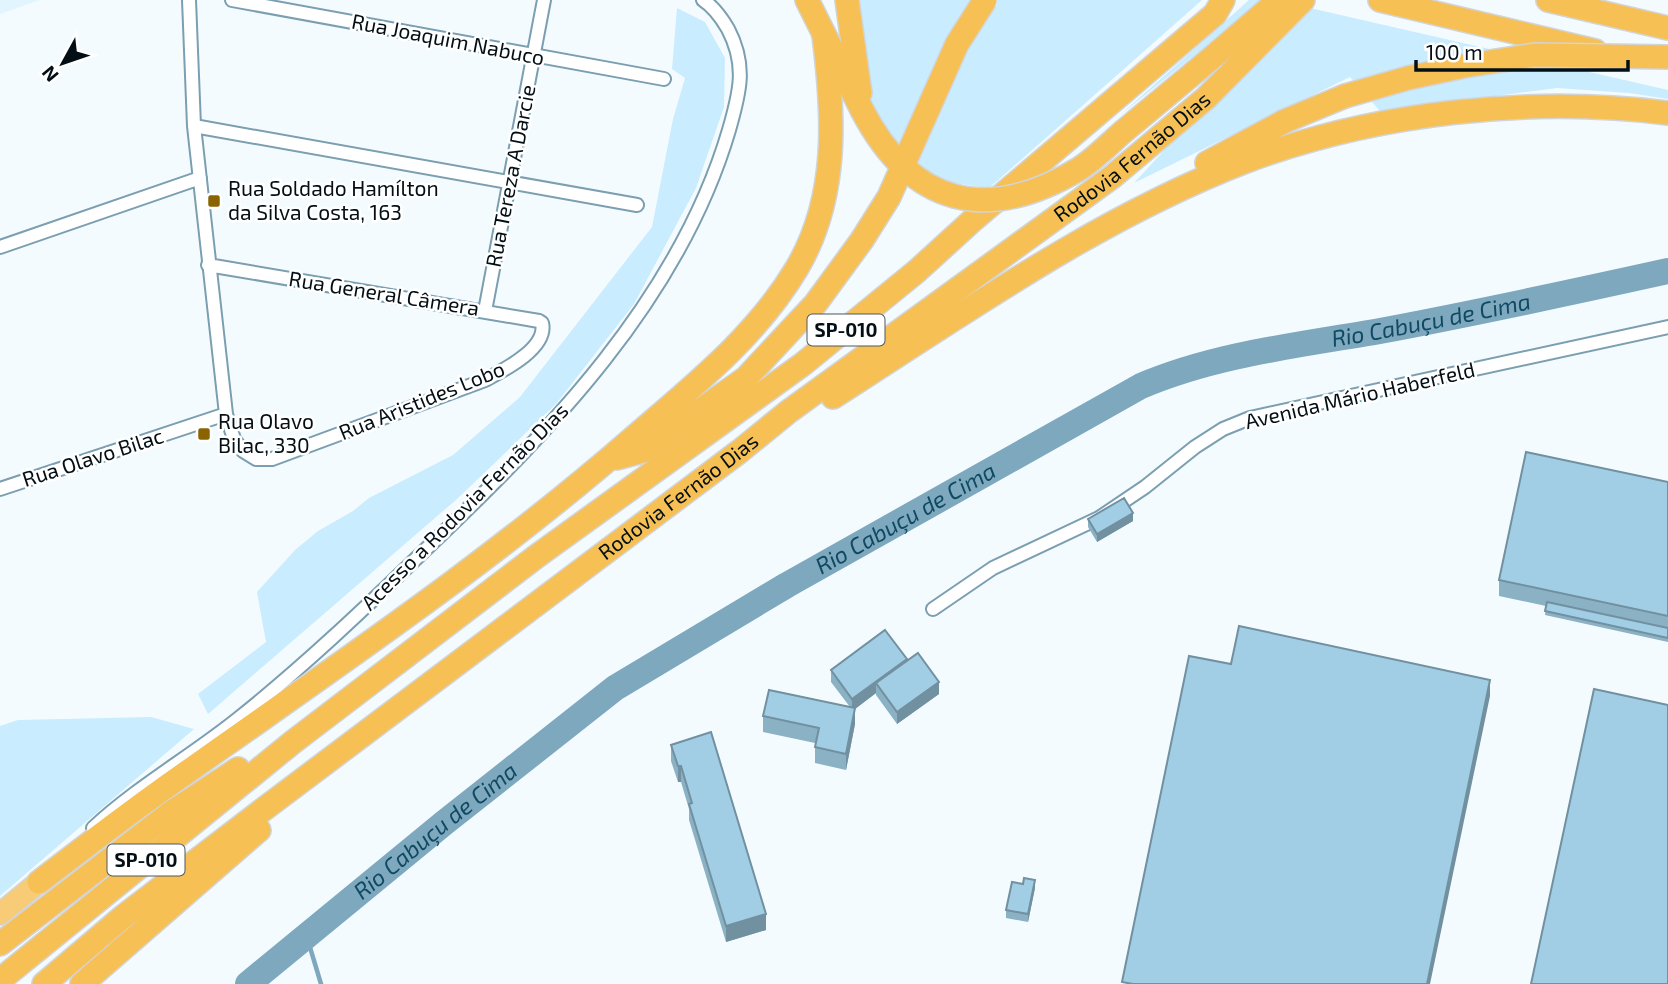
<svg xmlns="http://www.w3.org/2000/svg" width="1668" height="984" font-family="'Exo 2',sans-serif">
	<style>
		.built { fill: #e2f5fe }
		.green { fill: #c9ecfe }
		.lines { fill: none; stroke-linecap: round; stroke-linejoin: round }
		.stream { stroke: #7da8be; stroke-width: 4.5 }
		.river { stroke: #7da8be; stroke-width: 26 }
		.minor-casing { stroke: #7b9fb1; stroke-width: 16 }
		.trunk-casing { stroke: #d2d4d5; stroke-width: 24 }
		.motorway-casing { stroke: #d2d4d5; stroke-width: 26 }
		.minor { stroke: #fff; stroke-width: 12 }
		.trunk { stroke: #f8cc76; stroke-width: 21 }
		.motorway { stroke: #f7c054; stroke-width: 23 }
		.motorway-bridge-casing { stroke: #d2d4d5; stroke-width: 26; stroke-linecap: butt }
		.motorway-bridge { stroke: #f7c054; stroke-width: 23 }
		.wall { fill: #8ab1c4 }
		.shaded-wall { fill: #7190a0 }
		.building { fill: #a1cee4; stroke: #7190a0; stroke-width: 2 }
		.poi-dot { fill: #8a6403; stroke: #fff; stroke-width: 2.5 }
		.labels { text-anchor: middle; stroke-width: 5; stroke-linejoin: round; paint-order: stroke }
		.shield { fill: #fff; stroke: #4f575b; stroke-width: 2 }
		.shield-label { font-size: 19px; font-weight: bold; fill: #030f15 }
		.street-label { font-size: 21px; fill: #030f15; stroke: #fff }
		.poi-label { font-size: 21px; fill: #030f15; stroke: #fff; text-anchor: start }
		.water-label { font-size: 23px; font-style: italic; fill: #104a62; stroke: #fff }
	</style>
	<rect width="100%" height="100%" fill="#f4fbff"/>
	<path class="built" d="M0,0H40L0,14Z"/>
	<path class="green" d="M858,0H1202L989,188L938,181L889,138L869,97Z
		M1249,0H1263L1119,116Z
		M677,8L705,22L725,58L724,107L696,188L634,304L556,404L457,499L208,714L198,694L266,642L257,592L295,550L318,531L353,511L369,498L453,455L520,397L652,227L673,119L685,78L672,69Z
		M1310,8L1668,90V99L1629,93L1557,88L1380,111L1350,77L1134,183L1169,145Z
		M151,717L194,729L0,896V726L18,720Z"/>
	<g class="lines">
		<path class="stream" d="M306,934L321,984"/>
		<path class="river" id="s1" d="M248,984L444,823L615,688L787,585L1141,386C1216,354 1300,345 1380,331C1476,313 1573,292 1668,271"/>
		<defs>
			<path id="minor" d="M189,0L194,126L226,414L234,439L243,451L256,459H272L485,380C504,370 548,348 542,323L539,321L208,265
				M232,0L664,79
				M194,126L637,205
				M0,247L200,178
				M485,311L544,0
				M0,489L226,414
				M933,609L993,568L1099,518L1145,487L1195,447L1223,429L1250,418L1668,327
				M93,828C138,786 192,756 239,718C304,666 364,609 424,551C549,432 679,300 729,130C740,92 747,65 728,29C721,17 714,7 703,0"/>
			<path id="trunk" d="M0,914L39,882"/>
			<g id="motorway">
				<path d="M807,0L862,110"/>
				<path d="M847,0L860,93"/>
				<path d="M1380,0L1595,51"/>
				<path d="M1548,0L1668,28"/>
				<path d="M1214,56L1279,0"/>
				<path d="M1207,163L1285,121L1345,96"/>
				<path d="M833,397C966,312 1098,218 1246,161C1377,112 1530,96 1668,113"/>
				<path d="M617,458L643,451L746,378L816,303L862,240"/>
				<path d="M39,882C78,852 117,822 156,794C318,678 483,569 632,439C692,387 756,337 797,268C839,197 834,114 824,36"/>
				<path d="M0,944L169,814L238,769"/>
				<path d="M0,980L293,742L537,556L803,364L917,271L974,219L1215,14L1223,0"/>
				<path id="s2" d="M44,984L124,916L264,809L740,451L788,412L1112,177L1206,98L1303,0"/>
				<path d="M82,984L259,830"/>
			</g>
		</defs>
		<use href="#minor" class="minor-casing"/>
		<use href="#trunk" class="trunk-casing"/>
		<use href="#motorway" class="motorway-casing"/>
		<use href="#minor" class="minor"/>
		<use href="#trunk" class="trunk"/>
		<use href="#motorway" class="motorway"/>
		<defs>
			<path id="motorway-bridge" d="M1345,96L1408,78L1464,66L1535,55L1668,57
				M862,110C912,206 987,224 1079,169C1095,159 1110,143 1124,131C1154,106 1184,81 1214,56
				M862,240L889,197L957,44L985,0"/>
		</defs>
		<use href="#motorway-bridge" class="motorway-bridge-casing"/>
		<use href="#motorway-bridge" class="motorway-bridge"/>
	</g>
	<path class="wall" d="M1668,482V642L1545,615L1546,606L1499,596V580Z
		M1088,519L1133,521L1097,542L1088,527Z
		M907,661L939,694L897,724L876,695V693L855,709V724L846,770L815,763V743L763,732V716L850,707L831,682V670Z
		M671,745L766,930L726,942L689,820V809L681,782H678L671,761Z
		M1035,888L1028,922L1006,918V910Z"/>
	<path class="shaded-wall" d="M1133,513V521L1097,542V534Z
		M907,659V671L876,683V693L855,709V724L846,770V754L852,711V699Z
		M1490,680V696L1430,984H1427Z
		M939,682V694L897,724V712Z
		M678,766H681V782H678Z
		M1035,880V888L1028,922V914Z
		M766,914V930L726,942V926Z"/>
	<path class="building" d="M1526,452L1668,482V616L1499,580Z
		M1124,498L1133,513L1097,534L1088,519Z
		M1547,602L1668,628V638L1545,611Z
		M1239,626L1490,680L1427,984H1133L1122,982L1189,656L1231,664Z
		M885,630L907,659L852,699L831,670Z
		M918,653L939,682L897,712L876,683Z
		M1594,689L1668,705V984H1531Z
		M769,690L855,708L846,754L815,747L819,728L763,716Z
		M711,732L766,914L726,926L689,804L692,803L681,766H678L671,745Z
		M1024,878L1035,880L1028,914L1006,910L1012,882L1023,884Z"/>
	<g class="poi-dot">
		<rect x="207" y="194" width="14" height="14" rx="3.5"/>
		<rect x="197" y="427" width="14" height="14" rx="3.5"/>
	</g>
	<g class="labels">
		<g class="shield">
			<rect x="807.5" y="314.5" width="77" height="31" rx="5"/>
			<rect x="107.5" y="844.5" width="77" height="31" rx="5"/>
		</g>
		<g class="shield-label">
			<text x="846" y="337">SP-010</text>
			<text x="146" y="867">SP-010</text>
		</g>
		<g class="street-label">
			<text transform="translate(448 40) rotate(11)" y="7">Rua Joaquim Nabuco</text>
			<text dy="7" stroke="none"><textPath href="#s2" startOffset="1367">Rodovia Fernão Dias</textPath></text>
			<text transform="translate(511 176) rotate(-79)" y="7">Rua Tereza A Darcie</text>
			<text transform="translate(384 294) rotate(9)" y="7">Rua General Câmera</text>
			<text transform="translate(1360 396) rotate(-13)" y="7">Avenida Mário Haberfeld</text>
			<text transform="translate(422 401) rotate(-22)" y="7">Rua Aristides Lobo</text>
			<text transform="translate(93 458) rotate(-18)" y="7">Rua Olavo Bilac</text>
			<text dy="7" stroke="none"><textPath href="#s2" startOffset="800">Rodovia Fernão Dias</textPath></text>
			<text transform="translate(465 507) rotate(-45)" y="7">Acesso a Rodovia Fernão Dias</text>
		</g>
		<g class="poi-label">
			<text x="228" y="196">Rua Soldado Hamílton<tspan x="228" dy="24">da Silva Costa, 163</tspan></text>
			<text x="218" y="429">Rua Olavo<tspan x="218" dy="24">Bilac, 330</tspan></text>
		</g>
		<g class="water-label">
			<text dy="8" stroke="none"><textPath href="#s1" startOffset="1376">Rio Cabuçu de Cima</textPath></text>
			<text dy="8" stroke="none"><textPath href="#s1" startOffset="808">Rio Cabuçu de Cima</textPath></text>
			<text dy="8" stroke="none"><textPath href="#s1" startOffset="242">Rio Cabuçu de Cima</textPath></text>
		</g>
	</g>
	<g transform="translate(63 63) rotate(230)" stroke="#ffffff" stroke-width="5" paint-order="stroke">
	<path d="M0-5L12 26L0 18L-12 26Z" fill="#030f15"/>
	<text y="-10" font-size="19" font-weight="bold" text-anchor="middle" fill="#030f15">N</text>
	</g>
	<path d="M1416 60v10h212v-10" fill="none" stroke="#030f15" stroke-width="3.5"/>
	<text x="1426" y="60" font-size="21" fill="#030f15" stroke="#ffffff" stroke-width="5" paint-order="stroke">100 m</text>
</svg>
